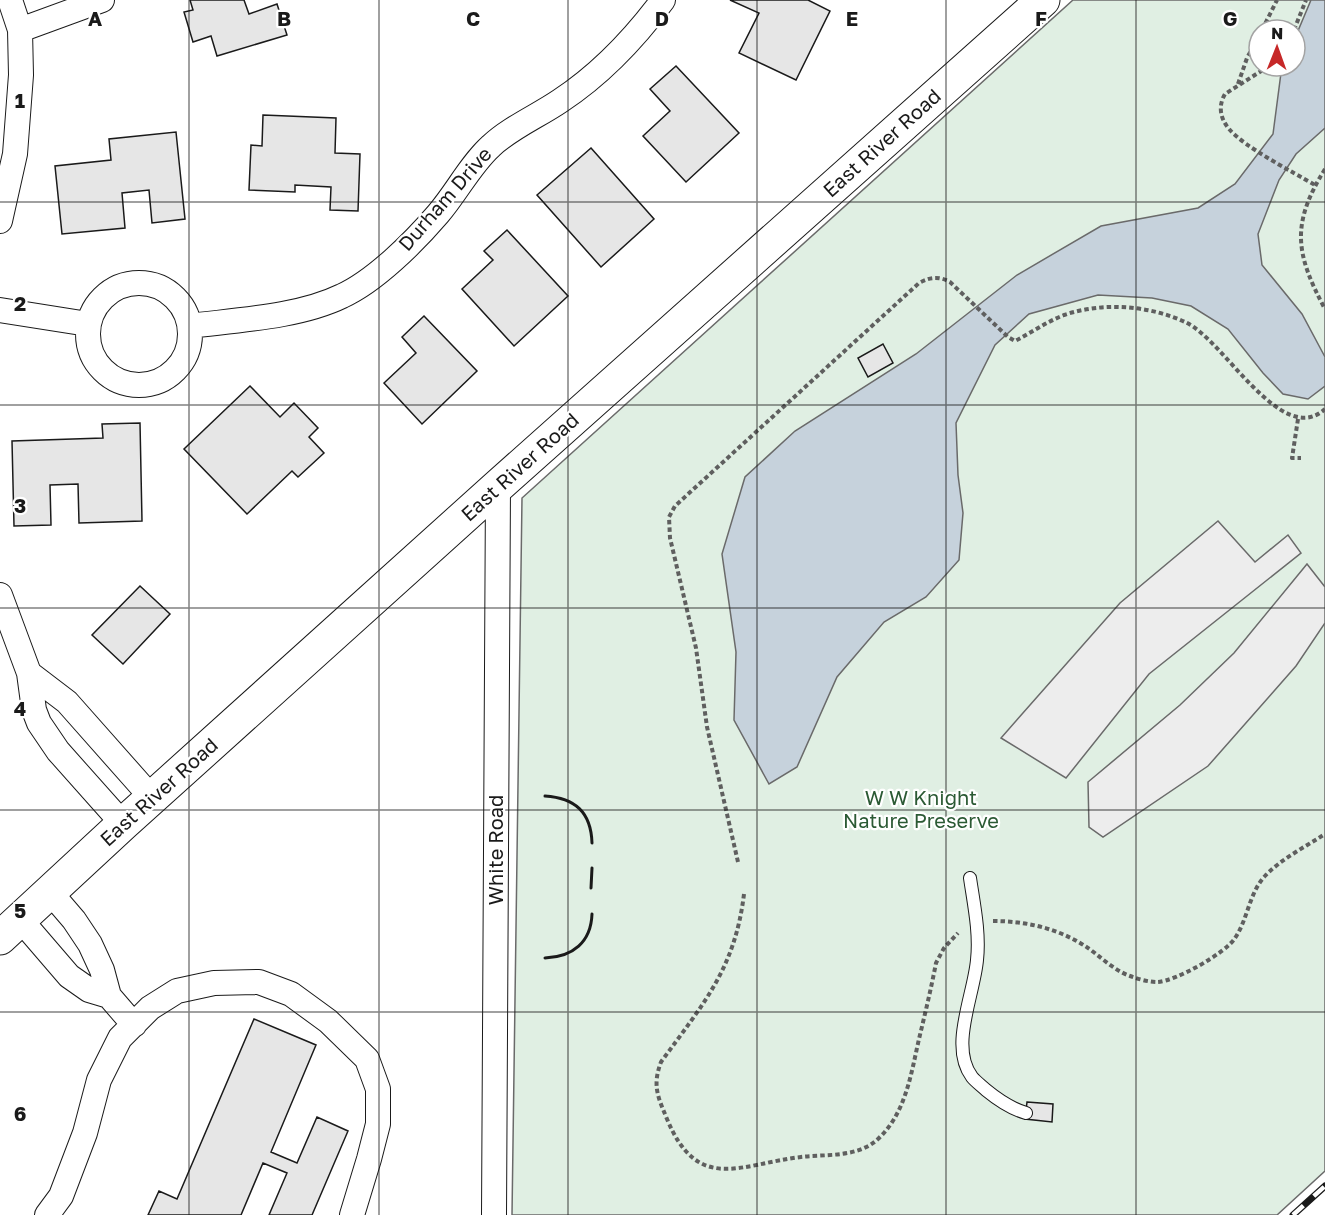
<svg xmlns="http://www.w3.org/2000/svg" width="1325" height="1215" font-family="'Golos Text',sans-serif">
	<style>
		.green { fill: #e0efe3; stroke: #6a6a6a; stroke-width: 1.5; fill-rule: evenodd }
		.parking { fill: #ededed; stroke: #6a6a6a; stroke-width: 1.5 }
		.water { fill: #c6d2dc; stroke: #6a6a6a; stroke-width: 1.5 }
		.building { fill: #e6e6e6; stroke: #1a1a1a; stroke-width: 1.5 }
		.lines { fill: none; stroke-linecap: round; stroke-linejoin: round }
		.service-casing { stroke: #1a1a1a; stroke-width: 14 }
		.minor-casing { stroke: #1a1a1a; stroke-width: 26 }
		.secondary-casing { stroke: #1a1a1a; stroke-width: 35 }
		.path { stroke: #5f5f5f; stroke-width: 4; stroke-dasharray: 4.5 3; stroke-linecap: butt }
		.service { stroke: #fff; stroke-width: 12 }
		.minor { stroke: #fff; stroke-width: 24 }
		.secondary { stroke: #fff; stroke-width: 33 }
		.rail-casing { stroke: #1a1a1a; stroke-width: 7 }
		.rail { stroke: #fff; stroke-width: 4.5; stroke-dasharray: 14; stroke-linecap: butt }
		.wall { stroke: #1a1a1a; stroke-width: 3 }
		.grid { fill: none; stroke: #1a1a1a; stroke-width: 1.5; stroke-opacity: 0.55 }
		.labels { text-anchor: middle; stroke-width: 4.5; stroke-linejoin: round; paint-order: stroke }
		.street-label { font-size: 20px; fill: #1a1a1a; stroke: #fff }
		.park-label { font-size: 20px; fill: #2b5a34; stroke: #fff }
		.grid-label { font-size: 20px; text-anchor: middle; font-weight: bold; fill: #1a1a1a; stroke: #fff; stroke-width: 4.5; stroke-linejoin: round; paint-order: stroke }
	</style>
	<rect width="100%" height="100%" fill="#fff"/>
	<path class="green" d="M1073,0H1325V1171L1277,1215H512L522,498ZM1259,30H1295V66H1259Z"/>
	<path class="parking" d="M1218,521L1255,562L1288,535L1301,553L1149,674L1066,778L1001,738L1120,603Z
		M1307,564L1325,587V623L1296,666L1208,766L1103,837L1089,827L1088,782L1180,705L1234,653Z"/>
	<path class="water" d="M1311,0H1325V128L1296,154L1279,180L1258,234L1262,265L1302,314L1325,357V386L1308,399L1283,394L1263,373L1228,329L1191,306L1152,298L1098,295L1029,314L995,345L956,423L958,475L963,513L959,560L926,597L884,622L837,677L797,767L769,784L734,720L736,652L722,554L745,477L795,431L916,354L1017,275L1101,226L1198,208L1235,184L1273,134L1281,73L1284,66H1295V38Z"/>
	<path class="building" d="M190,0H244L249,14L277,4L287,35L217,56L211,36L193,42L184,12L193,10Z
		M730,0H808L830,11L796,80L739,53L759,13Z
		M676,66L739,133L686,182L643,136L670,111L650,89Z
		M263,115L336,118L335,153L360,154L358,211L330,210L331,187L295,185V192L249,190L251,145L262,146Z
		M176,132L185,219L152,223L149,190L122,193L125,228L62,234L55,166L111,160L109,139Z
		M591,148L654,219L601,267L537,195Z
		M507,230L568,296L514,346L462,289L493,260L484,251Z
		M424,316L477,371L422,424L384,383L416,353L402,337Z
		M883,344L893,363L868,377L858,358Z
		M250,386L280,417L294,403L318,428L309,437L324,453L298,477L292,471L247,514L184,449Z
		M140,423L142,521L79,523L78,484L50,485L51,525L14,526L12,441L103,438L102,424Z
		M140,586L170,614L123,664L92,635Z
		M254,1019L316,1045L271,1152L297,1163L317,1117L348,1131L312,1215H269L287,1173L263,1163L241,1215H148L159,1191L177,1199Z
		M1027,1102L1053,1104L1052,1122L1025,1119Z"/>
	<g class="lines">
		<defs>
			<path id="service" d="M970,878C974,905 980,933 977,960C974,995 949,1047 972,1077C976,1082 982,1086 986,1090C997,1099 1012,1109 1026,1113"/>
			<path id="minor" d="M20,30L102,0
				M0,221L15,154L21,75L20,30L10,0
				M88 334a51 51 0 1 1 102 0a51 51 0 1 1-102 0Z
				M0,310L88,324
				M190,326C237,320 299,317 342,296C375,281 414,242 438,214C457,192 470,165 491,146C510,128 538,116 560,101C601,74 634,39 663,0
				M0,595L29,673L34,710L39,723L58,751L123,824
				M29,673L67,702L152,798
				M50,892L74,920L90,944L102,970L109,996L134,1025
				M20,919L69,976L89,990L109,996
				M47,1215L61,1196L85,1133L99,1080L120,1038L150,1008L177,991L214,983L259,982L291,994L328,1021L367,1059L378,1089V1124L369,1159L352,1215
				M494,1215L498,486"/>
			<path id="secondary" d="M0,938L123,824L498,486L1043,0"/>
		</defs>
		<use href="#service" class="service-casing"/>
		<use href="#minor" class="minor-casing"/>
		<use href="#secondary" class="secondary-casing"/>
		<path class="path" d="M1262,30L1277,0
			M1294,30L1306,0
			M1269,66L1225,94C1218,106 1220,118 1229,129C1244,147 1293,172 1315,185
			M1238,84L1247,58L1259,36
			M1325,169C1291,224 1295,253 1325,309
			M1298,419L1292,458H1301
			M738,862L707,727L696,648L670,538L669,517L675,506L919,283C930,277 939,276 950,282L1008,337L1015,341C1031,333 1046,322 1064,315C1102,302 1148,305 1185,322C1224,339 1281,449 1325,409
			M744,894C735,969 703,1004 661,1062C652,1086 658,1097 667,1119C698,1194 740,1164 801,1157C826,1154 859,1158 879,1138C906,1112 911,1074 919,1039C925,1014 931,989 936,963L944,948L958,933
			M993,921C1025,921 1057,928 1085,946C1099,955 1113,970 1130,976C1138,979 1148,982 1157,982C1174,982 1226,953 1235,938C1248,919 1249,893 1265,876C1281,859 1305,847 1325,834"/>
		<use href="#service" class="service"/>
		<use href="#minor" class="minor"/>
		<use href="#secondary" class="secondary"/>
		<defs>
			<path id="rail" d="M1293,1215L1325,1186"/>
		</defs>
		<use href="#rail" class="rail-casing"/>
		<use href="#rail" class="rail"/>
		<path class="wall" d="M545,796C575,798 591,812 592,843
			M591,888L592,868
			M545,958C573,957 591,942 592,914"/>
	</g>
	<path class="grid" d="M189,0V1215M379,0V1215M568,0V1215M757,0V1215M946,0V1215M1136,0V1215M0,202H1325M0,405H1325M0,608H1325M0,810H1325M0,1012H1325"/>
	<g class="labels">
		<g class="street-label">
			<text transform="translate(882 143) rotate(-42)" y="7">East River Road</text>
			<text transform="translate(445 199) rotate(-49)" y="7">Durham Drive</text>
			<text transform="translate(520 467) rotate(-42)" y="7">East River Road</text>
			<text transform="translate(159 792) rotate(-42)" y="7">East River Road</text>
			<text transform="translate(496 850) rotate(-90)" y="7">White Road</text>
		</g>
		<g class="park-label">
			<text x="921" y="805">W W Knight<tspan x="921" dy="23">Nature Preserve</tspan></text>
		</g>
	</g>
	<g class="grid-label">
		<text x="95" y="26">A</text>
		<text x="284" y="26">B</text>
		<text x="473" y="26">C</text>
		<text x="662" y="26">D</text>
		<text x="852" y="26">E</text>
		<text x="1041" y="26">F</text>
		<text x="1230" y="26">G</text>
		<text x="20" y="108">1</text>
		<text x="20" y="311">2</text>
		<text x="20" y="513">3</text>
		<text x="20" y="716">4</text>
		<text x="20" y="918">5</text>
		<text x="20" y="1121">6</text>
	</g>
	<g transform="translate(1277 48) rotate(1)"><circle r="28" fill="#ffffff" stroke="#a3a3a3" stroke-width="1.5"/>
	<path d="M0-4.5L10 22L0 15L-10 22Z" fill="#c62828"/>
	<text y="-9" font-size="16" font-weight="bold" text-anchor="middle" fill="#1a1a1a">N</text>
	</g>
</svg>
